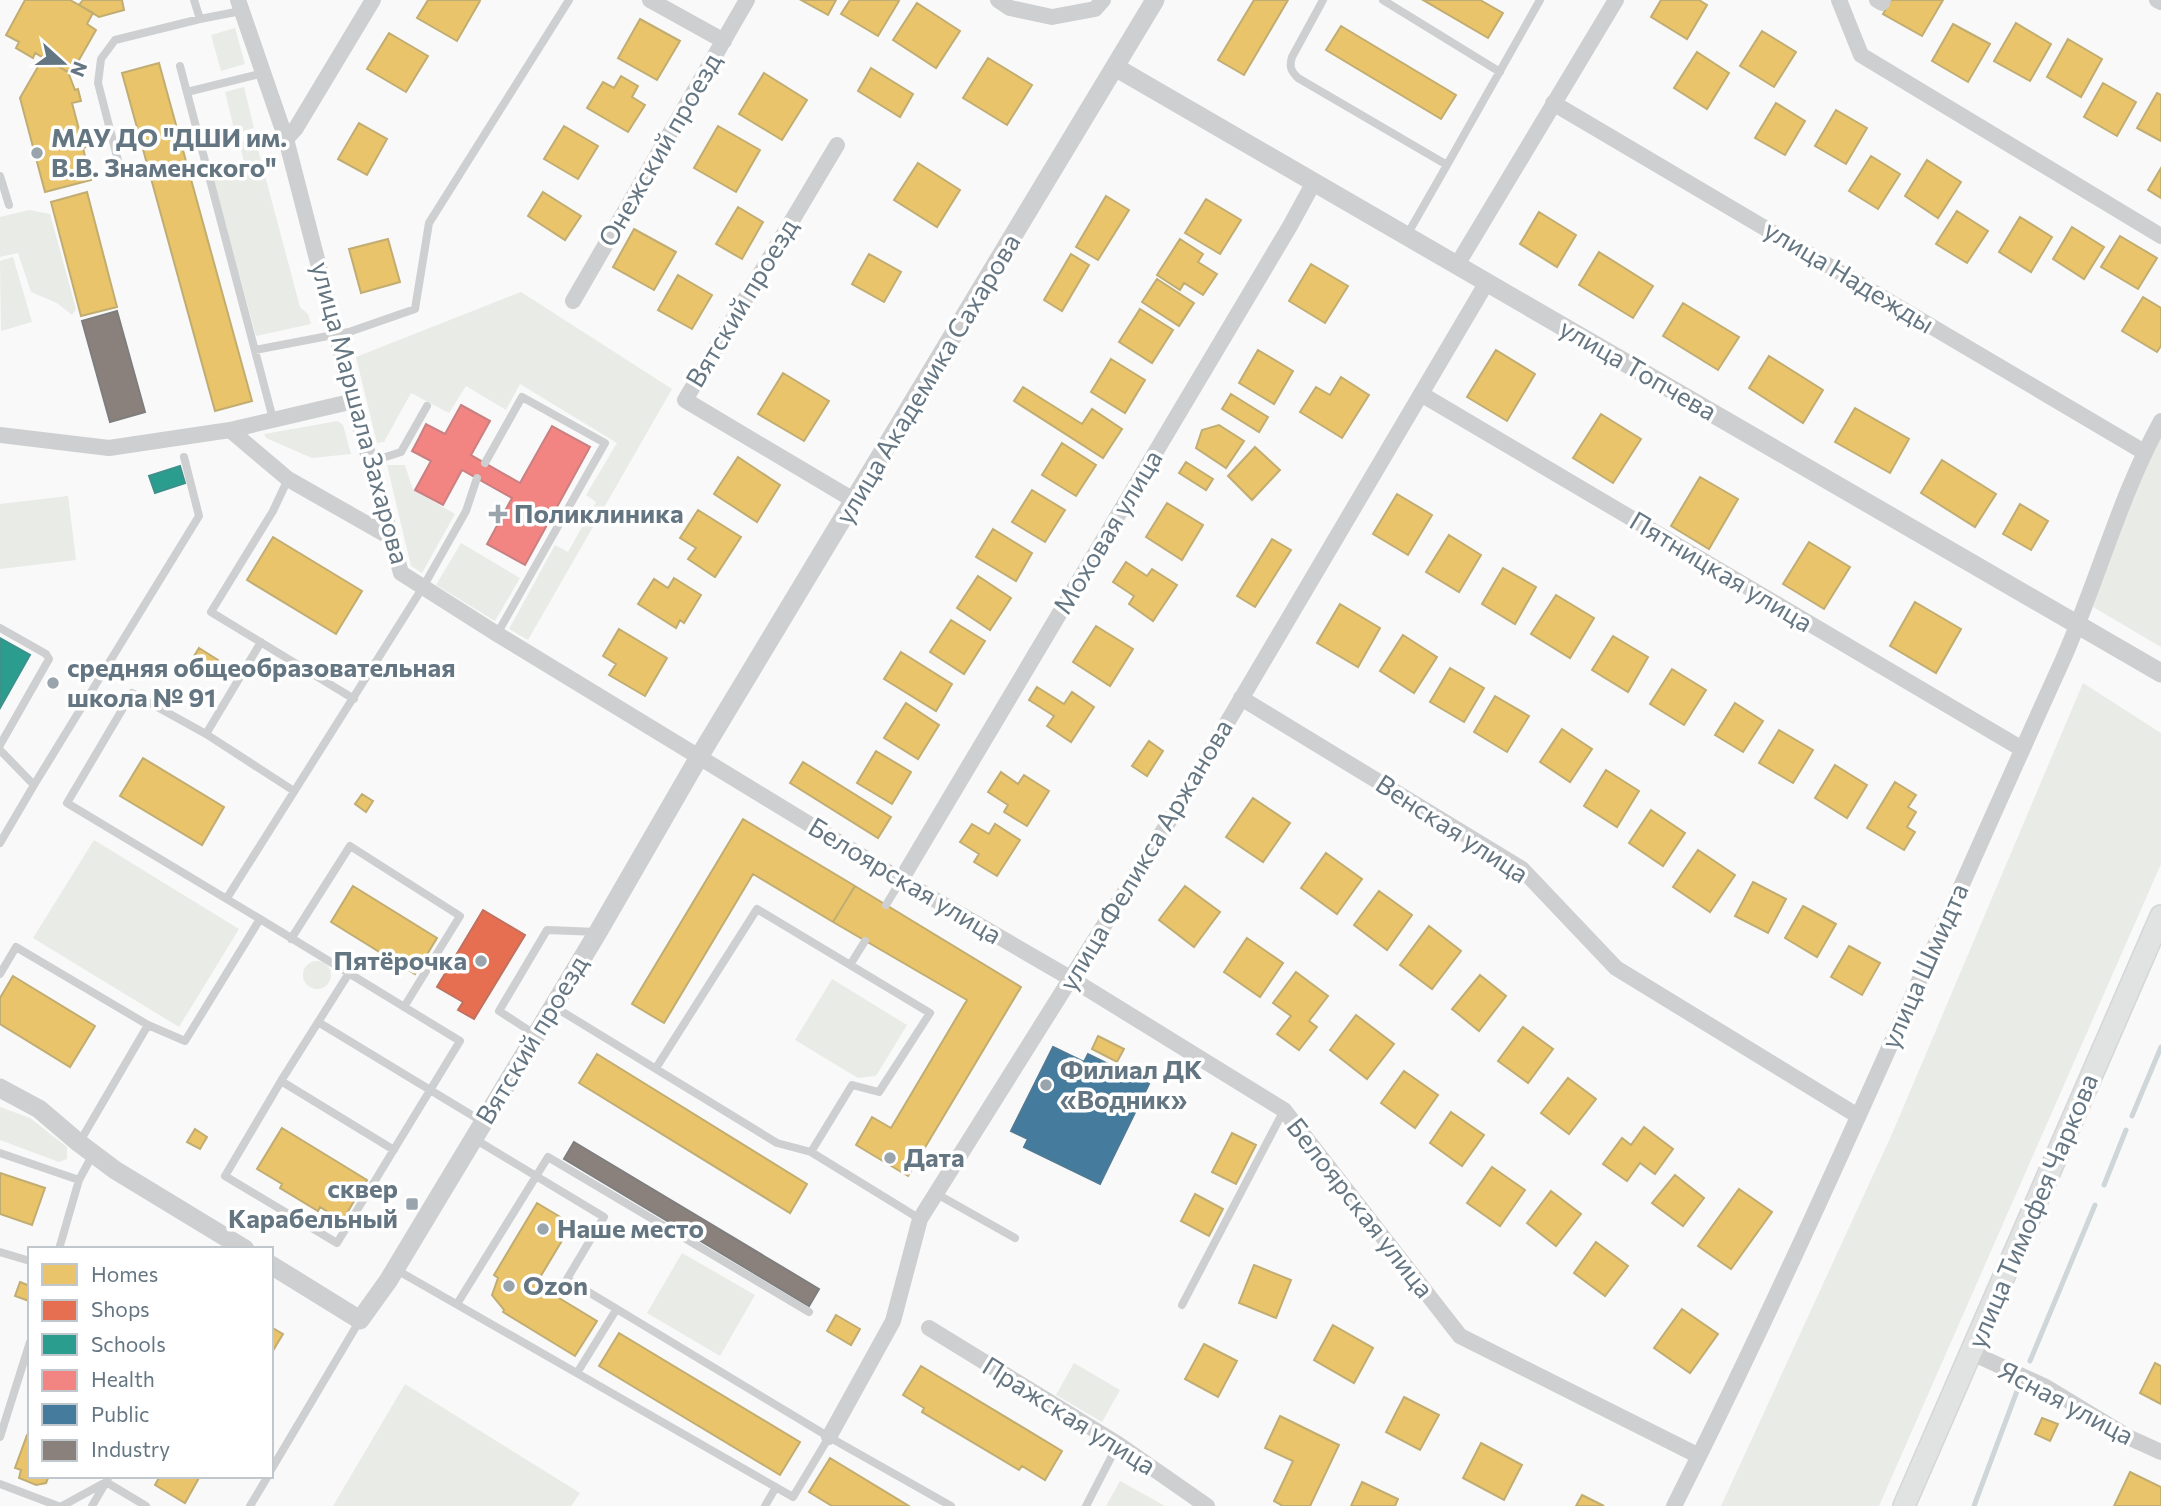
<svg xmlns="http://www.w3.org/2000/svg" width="2161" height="1506" font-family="Commissioner,sans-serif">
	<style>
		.green { fill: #e8ebe6 }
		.homes { fill: #e9c46a; stroke: #c1ad72; stroke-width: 2 }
		.shops { fill: #e76f51; stroke: #c07160; stroke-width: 2 }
		.schools { fill: #2a9d8f; stroke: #3c918b; stroke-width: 2 }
		.health { fill: #f28482; stroke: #c88082; stroke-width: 2 }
		.public { fill: #457b9d; stroke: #4f7a95; stroke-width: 2 }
		.industry { fill: #8a817c; stroke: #7f7e7e; stroke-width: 2 }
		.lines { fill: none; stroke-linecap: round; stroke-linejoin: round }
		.stream { stroke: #ced6d9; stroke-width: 5 }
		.secondary-casing { stroke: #d5d6d7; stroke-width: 24 }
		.service { stroke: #cecfd0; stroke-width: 8 }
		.minor { stroke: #cecfd0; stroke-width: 16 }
		.tertiary { stroke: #cecfd0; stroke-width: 19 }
		.secondary { stroke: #e1e2e2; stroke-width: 21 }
		.poi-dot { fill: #99a4ac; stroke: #fff; stroke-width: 2.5 }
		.labels { text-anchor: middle; stroke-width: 7; stroke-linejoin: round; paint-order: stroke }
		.poi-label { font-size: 26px; font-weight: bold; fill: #657683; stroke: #fff; text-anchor: start }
		.street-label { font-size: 26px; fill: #657683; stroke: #fff }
	</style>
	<rect width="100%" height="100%" fill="#f9f9f9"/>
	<path class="green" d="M235,28L245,64L221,71L211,35Z
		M244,87L254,128L235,133L225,92Z
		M255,138L300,307L308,314L311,324L256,336L211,171L244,162L239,142Z
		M29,210L50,214L76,309L72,315L57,303L31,292L18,253L0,257V217Z
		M13,257L32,322L1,331L0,261Z
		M521,292L672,389L528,640L509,629L555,545L568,552L596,502L586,495L617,443L520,384L506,410L466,386L449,413L411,393L384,442L377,443L356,357Z
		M338,421L343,425L351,454L312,458L266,438L264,434Z
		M2161,432V647L2093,607L2150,451Z
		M387,465H405L413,490L455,514L422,573L411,566Z
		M68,496L76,560L0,569V504Z
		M461,543L520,578L495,621L436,585Z
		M2083,683L2161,733V864L1879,1506H1721L1892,1134Z
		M94,840L239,929L179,1027L33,938Z
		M303 975a14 14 0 1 1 28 0a14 14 0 1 1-28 0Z
		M832,979L907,1025L876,1076L858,1078L795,1040Z
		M0,1107L30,1118L67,1147V1159L59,1162L0,1140Z
		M682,1253L755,1295L720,1356L647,1313Z
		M1074,1363L1120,1390L1102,1422L1056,1395Z
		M405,1384L580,1493L571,1506H333Z
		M1120,1481L1165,1506H1106Z"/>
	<path class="homes" d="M25,0H70L93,13L87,24L96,30L71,74L35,53L33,58L16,48L19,42L6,35Z
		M83,0H123H122L124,10L99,17L79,5Z
		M428,0H479L480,1L457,41L417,18Z
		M801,0H836L828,15Z
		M850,0H897L899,1L878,36L841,14Z
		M1254,0H1288L1244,75L1218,60Z
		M1423,0H1480L1503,13L1488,38Z
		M1661,0H1699L1707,5L1687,39L1651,17Z
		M1891,0H1943L1922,36L1883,14Z
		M917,3L960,31L936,68L893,40Z
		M640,19L680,41L657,80L618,58Z
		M2016,23L2051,44L2030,81L1994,61Z
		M1953,24L1990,44L1968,82L1932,61Z
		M1341,26L1456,95L1441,119L1326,50Z
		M1762,31L1796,52L1774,87L1740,66Z
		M389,33L428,56L406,92L367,69Z
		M2068,39L2102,59L2081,97L2047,77Z
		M1697,52L1729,73L1707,109L1674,88Z
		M43,58L68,72L75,90L78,89L81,101L72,103L81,137L90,134L93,145L83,148L91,180L45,192L20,98Z
		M988,58L1032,85L1007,125L963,98Z
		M159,63L252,401L215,411L122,73Z
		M871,68L913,94L900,117L858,91Z
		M764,73L807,100L782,140L739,114Z
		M621,76L638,86L632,97L645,105L628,132L587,108L603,82L614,88Z
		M2103,83L2136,102L2117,136L2084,117Z
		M2157,93L2161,95V141L2137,128Z
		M1776,103L1805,121L1785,155L1755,138Z
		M1836,110L1867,128L1846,164L1815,146Z
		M359,123L387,139L367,175L338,159Z
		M564,126L598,146L578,179L544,159Z
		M718,126L760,150L736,192L694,168Z
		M1871,156L1900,174L1878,209L1849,191Z
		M1927,160L1961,182L1938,218L1905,196Z
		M918,163L960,190L937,227L894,200Z
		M2161,168V198L2148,190Z
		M87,192L117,307L81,316L51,202Z
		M543,192L581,216L565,240L528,216Z
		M1106,196L1129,210L1098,260L1076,247Z
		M1206,199L1241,220L1220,254L1185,233Z
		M738,207L763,222L742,259L716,244Z
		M1957,211L1988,231L1967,263L1936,244Z
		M1539,212L1576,235L1557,267L1520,244Z
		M2020,217L2052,237L2031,272L1999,252Z
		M2072,227L2104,247L2084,279L2053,259Z
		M634,229L676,252L654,290L613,267Z
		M2120,236L2157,258L2138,289L2101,267Z
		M388,239L400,282L361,293L349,249Z
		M1180,239L1203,254L1198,262L1217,274L1203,295L1184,283L1180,290L1157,275Z
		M1599,252L1653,286L1633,318L1579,285Z
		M869,254L901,272L884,302L852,284Z
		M1071,254L1089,265L1062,311L1044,300Z
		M1311,264L1348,286L1325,323L1289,301Z
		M678,275L712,295L692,329L658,310Z
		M1157,279L1194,303L1179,326L1142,302Z
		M2143,297L2161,308V346L2157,352L2122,331Z
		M1683,303L1739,337L1718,370L1663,336Z
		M1140,309L1173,330L1152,363L1119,342Z
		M1258,350L1293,371L1274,404L1239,383Z
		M1496,350L1535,374L1507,421L1467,397Z
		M1769,356L1823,390L1803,423L1749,388Z
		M1111,359L1145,380L1125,413L1091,392Z
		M783,373L829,401L804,441L758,414Z
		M1341,377L1369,395L1342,438L1300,412L1316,387L1330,395Z
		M1023,387L1082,424L1092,409L1122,429L1103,458L1014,401Z
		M1231,394L1268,417L1259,432L1222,409Z
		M1855,408L1909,439L1890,473L1835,442Z
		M1601,414L1641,439L1613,483L1573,458Z
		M1219,425L1244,441L1226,468L1196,448L1202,430Z
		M1062,443L1096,465L1076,496L1042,475Z
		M1255,447L1280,470L1252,500L1228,476Z
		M738,457L780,485L757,522L714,494Z
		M1942,460L1996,494L1975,527L1921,493Z
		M1186,462L1213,479L1206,490L1179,473Z
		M1700,477L1738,499L1709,549L1671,526Z
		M1032,490L1065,510L1045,542L1012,522Z
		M1397,494L1432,515L1408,555L1373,534Z
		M1167,503L1203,525L1182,560L1146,537Z
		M2020,504L2048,521L2031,550L2003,534Z
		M698,510L741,537L715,577L688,559L696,548L680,538Z
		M993,529L1032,553L1016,581L976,557Z
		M1449,535L1481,555L1459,592L1426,572Z
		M273,537L362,591L336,634L247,580Z
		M1272,539L1291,550L1255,607L1237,596Z
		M1809,542L1850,567L1824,609L1783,584Z
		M1126,562L1147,576L1152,569L1177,585L1153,621L1129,604L1134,596L1113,582Z
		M1503,568L1536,587L1515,624L1482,604Z
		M978,576L1011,598L990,630L957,608Z
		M674,578L701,595L684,623L680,620L676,628L638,604L654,579L668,588Z
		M1556,595L1594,618L1570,658L1531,634Z
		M1915,602L1961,629L1936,673L1890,646Z
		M1340,604L1380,628L1358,667L1317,643Z
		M951,620L985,641L964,674L930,652Z
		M1096,626L1133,649L1110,686L1073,662Z
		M619,629L667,658L645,696L609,675L616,664L603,656Z
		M1403,635L1437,657L1414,693L1380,671Z
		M1613,636L1648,657L1628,692L1592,670Z
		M199,648L218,660L208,675L190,663Z
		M901,652L952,684L936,711L884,679Z
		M1450,668L1484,688L1464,722L1430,702Z
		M1672,669L1706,690L1684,725L1650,704Z
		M1037,687L1064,704L1072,692L1094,707L1071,742L1047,726L1054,716L1029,700Z
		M1495,696L1529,716L1507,752L1474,732Z
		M906,703L939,725L918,759L884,738Z
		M1735,703L1763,721L1743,752L1715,735Z
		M1562,729L1592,749L1570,782L1540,762Z
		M1779,730L1813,750L1793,783L1759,763Z
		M1149,741L1163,751L1147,776L1132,766Z
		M876,751L911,772L892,804L857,783Z
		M143,758L224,807L202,845L120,796Z
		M803,762L891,817L878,838L790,783Z
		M1835,765L1867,785L1847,818L1815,798Z
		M1606,770L1639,791L1617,827L1584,806Z
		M1001,772L1018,784L1024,775L1049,791L1027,826L1004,812L1008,805L988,792Z
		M1895,782L1916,795L1908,807L1916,812L1907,827L1915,832L1904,850L1867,828Z
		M362,794L373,801L366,812L355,804Z
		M1253,798L1290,823L1263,862L1226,837Z
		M1651,810L1685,833L1663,866L1629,843Z
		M743,819L855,886L833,922L753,874L664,1023L632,1004Z
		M972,824L989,834L995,824L1020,840L997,876L974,862L979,854L960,842Z
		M1698,850L1735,875L1710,912L1673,887Z
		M1326,853L1362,879L1337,914L1301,888Z
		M1753,882L1786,899L1768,933L1735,916Z
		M353,886L437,938L415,974L331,922Z
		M855,886L1021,987L908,1176L856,1145L872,1117L891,1128L967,1000L833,922Z
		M1185,886L1220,912L1194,947L1159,920Z
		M1379,891L1412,915L1387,950L1354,925Z
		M1803,906L1836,924L1817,957L1785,938Z
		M1429,926L1461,951L1432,989L1400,965Z
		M1247,938L1283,963L1260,997L1224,972Z
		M1849,946L1880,963L1862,995L1831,977Z
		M1296,972L1328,996L1309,1021L1317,1027L1299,1050L1277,1034L1291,1016L1273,1003Z
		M1480,975L1506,996L1479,1031L1452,1009Z
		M13,976L95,1026L70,1067L0,1024V998Z
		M1356,1015L1394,1044L1367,1079L1330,1050Z
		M1523,1027L1553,1049L1528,1083L1498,1061Z
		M1098,1036L1124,1049L1117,1062L1092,1049Z
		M597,1054L807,1184L790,1213L579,1083Z
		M1404,1071L1438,1095L1415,1128L1381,1103Z
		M1568,1078L1596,1099L1569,1134L1541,1113Z
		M1451,1112L1484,1135L1462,1166L1430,1143Z
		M1644,1127L1673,1149L1655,1174L1640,1163L1627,1181L1603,1164L1622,1138L1631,1145Z
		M282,1128L367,1180L342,1221L320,1207L318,1211L280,1188L282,1184L257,1169Z
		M195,1129L207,1137L200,1149L187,1142Z
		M1232,1133L1256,1145L1236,1184L1212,1172Z
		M1492,1167L1525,1190L1500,1226L1467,1203Z
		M0,1173L45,1188L32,1225L0,1214Z
		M1675,1175L1704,1198L1683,1226L1652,1203Z
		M1739,1189L1772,1212L1731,1269L1698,1246Z
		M1551,1191L1581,1214L1556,1246L1527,1223Z
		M1195,1194L1223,1209L1209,1236L1181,1221Z
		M537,1203L572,1224L536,1284L597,1321L575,1356L503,1312L504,1310L492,1295L498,1278L494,1275Z
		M1596,1242L1628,1266L1605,1296L1574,1273Z
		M1254,1265L1291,1280L1276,1318L1239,1303Z
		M20,1282L30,1286L29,1301L15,1296Z
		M1682,1309L1718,1334L1690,1373L1654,1348Z
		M836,1315L860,1329L851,1345L827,1331Z
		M1333,1325L1373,1348L1354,1383L1314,1360Z
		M271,1327L283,1334L271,1354Z
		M619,1333L800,1442L780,1475L599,1366Z
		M1204,1344L1237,1361L1218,1397L1185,1379Z
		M2155,1363L2161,1366V1404L2140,1393Z
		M921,1366L1062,1451L1045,1480L1022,1466L1019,1470L922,1412L924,1408L903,1395Z
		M1404,1397L1439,1415L1420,1450L1386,1432Z
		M1280,1416L1339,1445L1310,1506H1283L1274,1501L1293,1461L1265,1448Z
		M2042,1418L2058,1424L2050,1441L2035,1434Z
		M30,1434V1476H49L46,1483L36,1485L19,1478L21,1470L15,1468L27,1435Z
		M1481,1443L1522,1465L1504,1500L1463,1478Z
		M830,1458L909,1506H832L809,1492Z
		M2130,1472L2161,1487V1506H2114Z
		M160,1476H200L185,1503L155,1485Z
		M1362,1482L1398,1499L1395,1506H1351Z
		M1582,1495L1604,1506H1576Z"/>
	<path class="shops" d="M483,910L525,935L474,1019L458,1010L463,1002L437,987Z"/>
	<path class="schools" d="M180,466L185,483L155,493L149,476Z
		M0,638L30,655L0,708Z"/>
	<path class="health" d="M461,405L490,421L471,455L520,483L552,426L590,447L525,565L487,544L512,498L462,470L443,505L415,490L431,461L412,451L419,438L426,424L445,434Z"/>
	<path class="public" d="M1053,1047L1084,1062L1088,1054L1149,1084L1100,1184L1024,1147L1028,1139L1011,1131Z"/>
	<path class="industry" d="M117,311L145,412L110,422L82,321Z
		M574,1142L819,1289L809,1306L564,1159Z"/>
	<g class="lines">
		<path class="stream" d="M2132,1116L2161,1047
			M2104,1185L2126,1130
			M2030,1361L2095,1205
			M1974,1506L2017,1391"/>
		<defs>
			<path id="secondary" d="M1904,1506L2161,916"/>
		</defs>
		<use href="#secondary" class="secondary-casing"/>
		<path class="service" d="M194,0L200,19
			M1323,0L1292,57C1289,67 1291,71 1298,78L1447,165L1540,0
			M1383,0L1500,72
			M180,66L273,419
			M187,92L264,73
			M0,176L9,205
			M122,176L98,83L101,59L115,40L200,19L241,11
			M1407,235L1447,165
			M255,350L349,332L415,309L429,223L569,0
			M370,462L401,452L427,406
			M485,463L522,397L605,443L497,634
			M288,479L273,511L211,612L354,699
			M0,628L46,654L49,659L0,745
			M206,734L261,642
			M0,750L34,785L0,843
			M34,785L199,516L184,457
			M227,898L423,587L466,511L477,478
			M886,905L901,880
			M260,919L460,1041L337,1243L225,1176L281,1081L394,1150
			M291,939L350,846L460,916L404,1007
			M850,965L865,941
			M0,974L16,947L148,1025L79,1143
			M553,1006L777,1143L811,1152
			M318,1022L483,1122
			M148,1025L185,1041L260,919L67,803L132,693L206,734L294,791
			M536,1035L499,1011L547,930L598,932
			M656,1068L757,909L930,1013L879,1092L852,1085L811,1152L920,1219
			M281,1081L349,973
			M0,1153L79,1180
			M935,1193L1015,1238
			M59,1249L79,1180L93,1154
			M0,1252L30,1261
			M395,1269L793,1497L829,1437L567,1279L604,1217L473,1138
			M457,1304L548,1157L809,1312
			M1182,1305L1284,1110
			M577,1373L616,1310
			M0,1437L30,1342
			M829,1437L951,1506
			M271,1470L360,1320
			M0,1484L58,1506
			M62,1506L106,1482L109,1476
			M92,1506L106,1482L146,1506
			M250,1506L268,1476
			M765,1506L776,1487
			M1086,1506L1118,1444"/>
		<path class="minor" d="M238,0L286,139L359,422L401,573L497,634L901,880L1070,978L1284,1110L1460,1336L1699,1456
			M650,0L724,41
			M998,0L1010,8L1052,17L1095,9L1103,0
			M1839,0L1861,55L2161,236
			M1877,0L1882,3L1883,0
			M2157,0L2161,2
			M1553,103L2144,452
			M286,139L296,128L373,0
			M837,145L685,400L855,501
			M1457,265L1616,0
			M573,301L747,0
			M1421,394L2022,749
			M230,430L354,401
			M0,435L109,448L230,430L288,479L390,537
			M1241,698L1522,869L1616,968L1858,1116
			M901,880L1290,226L1314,182
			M929,1328L1118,1444L1207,1506
			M1972,1353L2046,1387L2130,1438L2161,1452
			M829,1437L893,1321L920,1219L1165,828L1487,282
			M1674,1506C1813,1230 1933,945 2061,664C2097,584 2119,497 2161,421"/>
		<path class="tertiary" d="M1115,67L2161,673
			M0,1088L39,1109L79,1143L115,1170L245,1249
			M271,1265L360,1320L388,1281L598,932L699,757L1155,0"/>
		<use href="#secondary" class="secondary"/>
	</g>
	<g class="poi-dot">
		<circle cx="37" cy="153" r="7"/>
		<path d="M494.5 503.5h7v7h7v7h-7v7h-7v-7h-7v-7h7z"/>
		<circle cx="53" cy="683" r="7"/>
		<circle cx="481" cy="961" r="7"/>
		<circle cx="1046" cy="1085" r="7"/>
		<circle cx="890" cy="1158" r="7"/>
		<rect x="405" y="1197" width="14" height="14" rx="3.5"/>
		<circle cx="543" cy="1229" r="7"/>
		<circle cx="509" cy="1286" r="7"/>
	</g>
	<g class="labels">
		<g class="poi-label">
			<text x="51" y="147">МАУ ДО "ДШИ им.<tspan x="51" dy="30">В.В. Знаменского"</tspan></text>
			<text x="514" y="523">Поликлиника</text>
			<text x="67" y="677">средняя общеобразовательная<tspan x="67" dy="30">школа № 91</tspan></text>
			<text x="467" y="970" text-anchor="end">Пятёрочка</text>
			<text x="1060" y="1079">Филиал ДК<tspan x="1060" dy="30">«Водник»</tspan></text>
			<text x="904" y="1167">Дата</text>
			<text x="398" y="1198" text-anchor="end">сквер<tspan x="398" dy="30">Карабельный</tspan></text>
			<text x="557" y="1238">Наше место</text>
			<text x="523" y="1295">Ozon</text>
		</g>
		<g class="street-label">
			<text transform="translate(660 150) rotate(-60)" y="9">Онежский проезд</text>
			<text transform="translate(1849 277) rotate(31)" y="9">улица Надежды</text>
			<text transform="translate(742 303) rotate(-59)" y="9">Вятский проезд</text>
			<text transform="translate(1638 370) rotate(30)" y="9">улица Топчева</text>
			<text transform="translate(928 379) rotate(-59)" y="9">улица Академика Сахарова</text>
			<text transform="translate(360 413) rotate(75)" y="9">улица Маршала Захарова</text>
			<text transform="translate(1108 532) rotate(-59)" y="9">Моховая улица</text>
			<text transform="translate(1721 572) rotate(31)" y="9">Пятницкая улица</text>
			<text transform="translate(1452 829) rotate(33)" y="9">Венская улица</text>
			<text transform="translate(1146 855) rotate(-59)" y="9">улица Феликса Аржанова</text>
			<text transform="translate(905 881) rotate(31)" y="9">Белоярская улица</text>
			<text transform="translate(1925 966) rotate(-66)" y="9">улица Шмидта</text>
			<text transform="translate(532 1040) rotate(-59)" y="9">Вятский проезд</text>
			<text transform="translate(1360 1208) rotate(52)" y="9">Белоярская улица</text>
			<text transform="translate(2033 1211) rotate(-67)" y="9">улица Тимофея Чаркова</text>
			<text transform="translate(2066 1403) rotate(28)" y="9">Ясная улица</text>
			<text transform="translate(1069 1416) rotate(32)" y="9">Пражская улица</text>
		</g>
	</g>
	<rect x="28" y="1247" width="245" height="231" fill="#ffffff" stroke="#c1c8cd" stroke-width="2"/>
	<rect x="42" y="1264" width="35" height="21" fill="#e9c46a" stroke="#c1c8cd" stroke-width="2"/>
	<text x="91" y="1282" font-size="21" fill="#657683">Homes</text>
	<rect x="42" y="1300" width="35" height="21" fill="#e76f51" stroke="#c1c8cd" stroke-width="2"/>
	<text x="91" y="1317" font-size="21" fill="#657683">Shops</text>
	<rect x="42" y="1334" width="35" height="21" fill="#2a9d8f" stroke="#c1c8cd" stroke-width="2"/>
	<text x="91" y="1352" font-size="21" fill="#657683">Schools</text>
	<rect x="42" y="1370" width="35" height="21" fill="#f28482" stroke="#c1c8cd" stroke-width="2"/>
	<text x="91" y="1387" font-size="21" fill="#657683">Health</text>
	<rect x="42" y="1404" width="35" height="21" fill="#457b9d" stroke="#c1c8cd" stroke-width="2"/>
	<text x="91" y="1422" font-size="21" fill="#657683">Public</text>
	<rect x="42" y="1440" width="35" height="21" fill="#8a817c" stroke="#c1c8cd" stroke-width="2"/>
	<text x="91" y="1457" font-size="21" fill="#657683">Industry</text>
	<g transform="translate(63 63) rotate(111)" stroke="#ffffff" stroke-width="5" paint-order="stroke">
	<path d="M0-5L12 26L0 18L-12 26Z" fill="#657683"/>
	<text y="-10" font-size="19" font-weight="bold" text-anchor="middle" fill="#657683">N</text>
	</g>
</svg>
